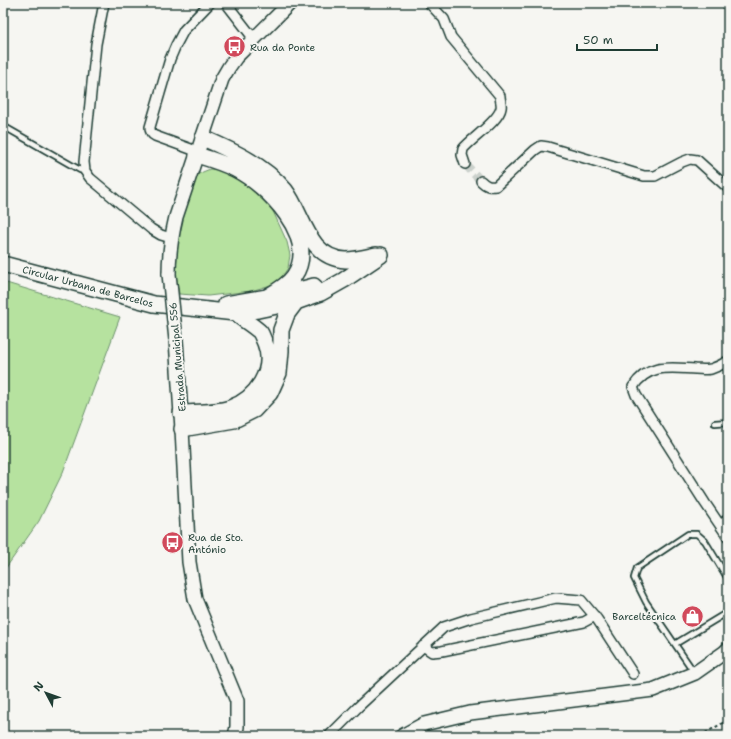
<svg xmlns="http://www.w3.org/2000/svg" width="731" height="739" font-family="'Shantell Sans',sans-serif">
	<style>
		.green { fill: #b6e29f; stroke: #6a906a }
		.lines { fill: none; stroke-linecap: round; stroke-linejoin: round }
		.street-tunnel { stroke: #cbd1cc; stroke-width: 9; stroke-dasharray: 9 4.5; stroke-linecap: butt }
		.lane-casing { stroke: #1f3d34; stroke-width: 8 }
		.street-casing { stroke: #1f3d34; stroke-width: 12 }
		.secondary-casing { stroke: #1f3d34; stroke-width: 16 }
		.primary-casing { stroke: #1f3d34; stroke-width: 18 }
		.path { stroke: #1f3d34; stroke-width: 2; stroke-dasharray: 3 3; stroke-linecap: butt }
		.lane { stroke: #f6f6f2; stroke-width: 4.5 }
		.street { stroke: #f6f6f2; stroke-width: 9 }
		.secondary { stroke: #f6f6f2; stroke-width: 13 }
		.primary { stroke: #f6f6f2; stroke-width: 15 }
		.secondary-bridge-casing { stroke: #1f3d34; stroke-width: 16; stroke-linecap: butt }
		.secondary-bridge { stroke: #f6f6f2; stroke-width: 13 }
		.labels { text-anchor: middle; stroke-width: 4; stroke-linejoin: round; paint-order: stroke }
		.poi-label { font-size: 10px; fill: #1f3d34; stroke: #f6f6f2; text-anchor: start }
		.street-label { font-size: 10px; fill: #1f3d34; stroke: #f6f6f2 }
	</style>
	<rect width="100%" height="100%" fill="#f6f6f2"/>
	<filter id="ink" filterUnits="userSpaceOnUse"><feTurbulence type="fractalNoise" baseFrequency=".025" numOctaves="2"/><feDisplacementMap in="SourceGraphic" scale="8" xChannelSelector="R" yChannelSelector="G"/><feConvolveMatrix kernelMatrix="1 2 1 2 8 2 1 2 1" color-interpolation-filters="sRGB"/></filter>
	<g filter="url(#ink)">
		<path class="green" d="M210,169L222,170L244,181L259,194L272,209L287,242L290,255L288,268L281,278L271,285L251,291L208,296L179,294C178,284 175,274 175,264C175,233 186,201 198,174Z
			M3,282L120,317L63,472L39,521L3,572Z"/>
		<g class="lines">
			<path class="street-tunnel" d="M465,164L481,181"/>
			<defs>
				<path id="lane" d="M3,126L80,170L85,171
					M715,423L728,422
					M719,524L728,516
					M675,644L728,612
					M694,672L646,602L634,578L637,568L688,534H697L705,541L728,579"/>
				<path id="street" d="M104,3L96,44L84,162L85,171L90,178L151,229L161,235L171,238
					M226,3L254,39
					M429,3L444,19L451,37L500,96C500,100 502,104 501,108C499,121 472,138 463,149L462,155L465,164
					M199,152L155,136C151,134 150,132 150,127L170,59L176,45L184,30L210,3
					M481,181C486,186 489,187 496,186L535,150L541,146L548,147L644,176H655L682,162L690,159L697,160L728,188
					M728,361C723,364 717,367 711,369C706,370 700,369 695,369C671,368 648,363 633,387L636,395L705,503L728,537
					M423,646L432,652L442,651L584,622L595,616
					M329,736L358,707L444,627L471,618L556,598L581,600L597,619L633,674"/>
				<path id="secondary" d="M169,274C169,252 171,238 176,217L222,79L229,67L236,57L290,3
					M176,340L182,429L189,562L195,599L237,701V727L235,736
					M402,736L424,724L470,713L653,690L695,673L725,652L728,649"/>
				<path id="primary" d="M203,138C233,151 264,165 285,190C304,215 307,258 346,260C355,260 367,257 376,255
					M197,155C210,159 223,163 235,169C267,185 320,238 294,276C287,286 275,292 265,298
					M3,264L154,304L235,313L258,310L296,302L321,293L344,280L381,255
					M226,304L284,294L314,286
					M181,413C196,412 216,413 230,408C256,399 276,370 265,343C263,339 262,335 260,332C254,326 242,319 235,313
					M182,429L234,420L254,410L270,393L279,373L281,351V330L287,314L296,302"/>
			</defs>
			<use href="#lane" class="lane-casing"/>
			<use href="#street" class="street-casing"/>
			<use href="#secondary" class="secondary-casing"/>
			<use href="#primary" class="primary-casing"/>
			<path class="path" d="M700,736L728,720"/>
			<use href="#lane" class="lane"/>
			<use href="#street" class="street"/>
			<use href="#secondary" class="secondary"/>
			<use href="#primary" class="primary"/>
			<defs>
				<path id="secondary-bridge" d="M169,274L176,340"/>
			</defs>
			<use href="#secondary-bridge" class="secondary-bridge-casing"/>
			<use href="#secondary-bridge" class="secondary-bridge"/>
		</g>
	</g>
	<defs>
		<symbol id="bus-disc" viewBox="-11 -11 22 22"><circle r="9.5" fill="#d1495b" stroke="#f6f6f2"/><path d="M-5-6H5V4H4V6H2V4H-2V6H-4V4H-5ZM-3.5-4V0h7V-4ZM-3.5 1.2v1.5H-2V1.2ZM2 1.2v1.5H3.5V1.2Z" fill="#fff"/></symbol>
		<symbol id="shop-disc" viewBox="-11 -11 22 22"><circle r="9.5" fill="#d1495b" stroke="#f6f6f2"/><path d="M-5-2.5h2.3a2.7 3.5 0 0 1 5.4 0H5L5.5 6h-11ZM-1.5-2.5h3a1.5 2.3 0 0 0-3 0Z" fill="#fff"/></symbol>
	</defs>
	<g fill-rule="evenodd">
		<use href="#bus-disc" x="222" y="34" width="25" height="25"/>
		<use href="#bus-disc" x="160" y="530" width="25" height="25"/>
		<use href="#shop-disc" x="680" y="604" width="25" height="25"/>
	</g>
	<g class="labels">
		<g class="poi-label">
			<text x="250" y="51">Rua da Ponte</text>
			<text x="188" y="541">Rua de Sto.<tspan x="188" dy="12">António</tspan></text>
			<text x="676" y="620" text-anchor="end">Barceltécnica</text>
		</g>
		<g class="street-label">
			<text transform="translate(88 286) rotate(15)" y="4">Circular Urbana de Barcelos</text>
			<text transform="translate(177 357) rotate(-95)" y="4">Estrada Municipal 556</text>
		</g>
	</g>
	<rect width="731" height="739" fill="none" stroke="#f6f6f2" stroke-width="16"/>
	<rect x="8" y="8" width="715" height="723" fill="none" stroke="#1f3d34" stroke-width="1.5" filter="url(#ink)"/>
	<g transform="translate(46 693) rotate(311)" stroke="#f6f6f2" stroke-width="3" paint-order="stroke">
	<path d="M0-3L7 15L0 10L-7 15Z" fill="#1f3d34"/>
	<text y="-6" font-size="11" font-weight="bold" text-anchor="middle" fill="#1f3d34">N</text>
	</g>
	<path d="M577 44v6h80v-6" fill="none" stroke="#1f3d34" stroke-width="2"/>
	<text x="583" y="44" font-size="12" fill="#1f3d34" stroke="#f6f6f2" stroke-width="3" paint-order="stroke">50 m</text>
</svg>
